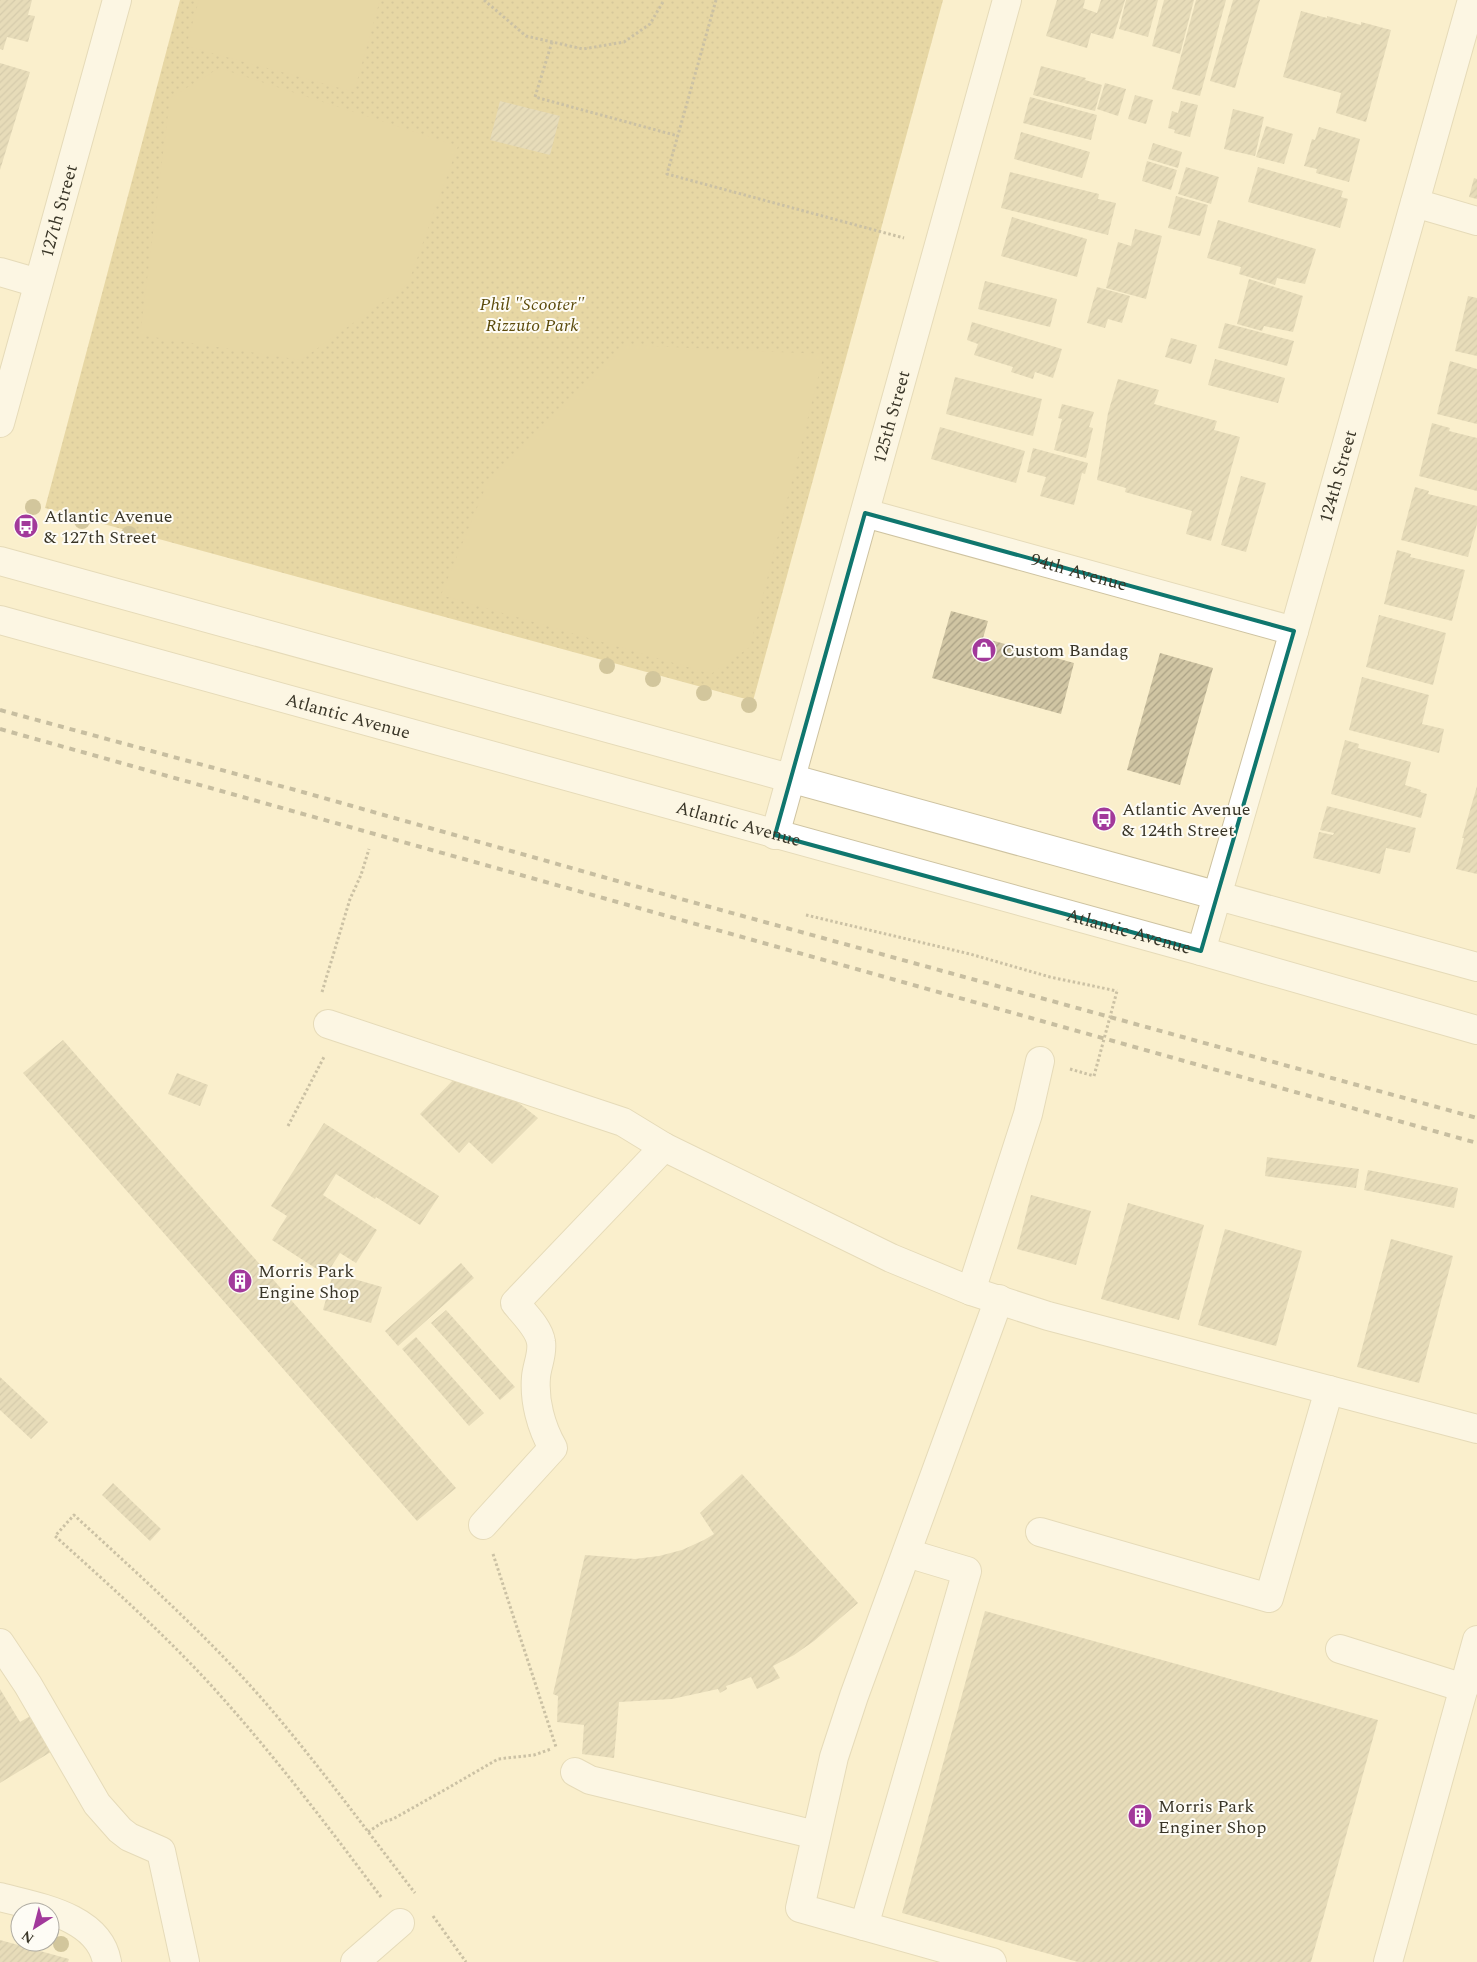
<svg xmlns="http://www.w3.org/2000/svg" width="1477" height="1962" font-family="Spectral,serif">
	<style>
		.grass { fill: url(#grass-dots) }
		.garden { fill: #d1ba74 }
		.building { fill: url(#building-hatch) }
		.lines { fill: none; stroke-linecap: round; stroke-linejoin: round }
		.minor-casing { stroke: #cec3a1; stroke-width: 30 }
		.major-casing { stroke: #cec3a1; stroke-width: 30 }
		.path { stroke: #938b74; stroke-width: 3; stroke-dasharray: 2.5 2.5; stroke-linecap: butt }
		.minor { stroke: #fff; stroke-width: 28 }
		.major { stroke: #fff; stroke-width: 28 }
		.rail { stroke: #8a836c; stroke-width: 4; stroke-dasharray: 6 6; stroke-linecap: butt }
		.path-bridge { stroke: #938b74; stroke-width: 3; stroke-dasharray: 2.5 2.5; stroke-linecap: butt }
		.tree { fill: #a39562 }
		.marked { fill: none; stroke: #0f766e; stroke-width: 4; stroke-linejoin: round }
		.labels { text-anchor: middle; stroke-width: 4; stroke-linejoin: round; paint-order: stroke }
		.street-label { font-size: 18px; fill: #393527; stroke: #fefcf5 }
		.park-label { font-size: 18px; font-style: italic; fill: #5c4b0c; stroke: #fefcf5 }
		.poi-label { font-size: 18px; fill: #393527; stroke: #fefcf5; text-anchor: start }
	</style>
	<defs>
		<pattern id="grass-dots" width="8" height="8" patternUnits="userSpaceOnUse" patternTransform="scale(1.25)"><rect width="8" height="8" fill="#d1ba74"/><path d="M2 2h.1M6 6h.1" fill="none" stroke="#ab985f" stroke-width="1.8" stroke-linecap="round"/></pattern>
		<pattern id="building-hatch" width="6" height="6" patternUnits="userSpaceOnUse" patternTransform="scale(1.25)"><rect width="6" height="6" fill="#d0c5a3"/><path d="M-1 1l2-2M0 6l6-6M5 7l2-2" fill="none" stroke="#aaa185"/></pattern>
	</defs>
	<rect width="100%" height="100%" fill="#faefcc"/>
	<path class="grass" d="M180,0H943L753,701L45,508Z"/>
	<path class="garden" d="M199,0H380L354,92L186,46Z
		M219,68L458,146L408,284L301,360L140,335L170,98Z
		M626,345L824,354L750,647L711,674L441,595L489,479Z"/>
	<path class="building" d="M0,0H32L28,15L35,16L28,42L7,37L3,50L0,49Z
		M1057,0H1085L1083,8L1097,13L1101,0H1125L1113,39L1091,33L1087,48L1046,36Z
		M1126,0H1158L1148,37L1119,29Z
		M1164,0H1194L1180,54L1152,46Z
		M1196,0H1226L1200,96L1172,89Z
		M1233,0H1260L1235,88L1210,81Z
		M1301,11L1327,18V16L1361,25V22L1391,30L1366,122L1336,113L1341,93L1283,77Z
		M0,63L30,72L0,170Z
		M1041,66L1086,78L1085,80L1102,85L1095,111L1033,95Z
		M1105,83L1126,89L1118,116L1097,109Z
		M1135,95L1153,100L1146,124L1128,119Z
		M1030,97L1097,115L1091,140L1023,123Z
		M500,101L560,116L550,155L490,140Z
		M1181,101L1198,105L1190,137L1174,133L1175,130L1168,128L1172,111L1178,113Z
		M1233,109L1264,117L1255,156L1224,149Z
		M1266,126L1293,134L1284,164L1256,157Z
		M1319,127L1360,139L1349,182L1316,173L1317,169L1304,166L1312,139L1315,140Z
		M1021,132L1090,152L1082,178L1014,159Z
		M1153,143L1182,152L1178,168L1148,159Z
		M1147,161L1177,170L1171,190L1142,181Z
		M1186,167L1219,177L1211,204L1178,194Z
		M1258,167L1343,191L1341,197L1348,199L1340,228L1248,202Z
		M1010,172L1099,194L1098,199L1116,203L1108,235L1001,208Z
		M1474,178L1477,179V199L1469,197Z
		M1176,196L1208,205L1200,236L1168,228Z
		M1012,217L1087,239L1077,277L1001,256Z
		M1218,220L1316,249L1305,284L1277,278L1275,285L1239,274L1241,267L1207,258Z
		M1135,229L1162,236L1146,299L1106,288L1118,242L1131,246Z
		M1249,279L1303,296L1293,332L1264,326L1262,331L1237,324Z
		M985,281L1057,299L1050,327L978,309Z
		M1097,287L1130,296L1122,323L1108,319L1105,328L1087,323Z
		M1468,296L1477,298V356L1455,351Z
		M972,322L1062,349L1053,378L1035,372L1033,379L1011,372L1013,367L974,355L978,344L967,340Z
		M1225,323L1294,341L1287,366L1218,348Z
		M1171,338L1197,345L1191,364L1165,357Z
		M1215,359L1285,378L1278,403L1208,385Z
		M1450,361L1477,369V424L1437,414Z
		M955,377L1042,399L1033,436L946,414Z
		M1118,379L1159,390L1154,404L1217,421L1214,430L1240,437L1211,541L1186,534L1192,511L1125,492L1126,488L1097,480L1108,413Z
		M1062,404L1094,412L1089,427L1093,428L1086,458L1054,450L1062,419L1058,418Z
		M1432,423L1450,428L1449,431L1477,438V491L1419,476Z
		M940,427L1025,451L1016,483L931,459Z
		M1033,448L1088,463L1085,474L1082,473L1074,505L1040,496L1046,477L1027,472Z
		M1241,476L1266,483L1246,552L1221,545Z
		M1415,487L1429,491L1428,494L1477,506V524L1468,557L1401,540Z
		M1397,550L1411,554L1410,557L1465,570L1452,621L1384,604Z
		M951,611L988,621L983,638L1074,663L1061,714L932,678Z
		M1379,615L1446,633L1433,685L1366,667Z
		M1160,653L1213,668L1180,785L1127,770Z
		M1362,677L1429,695L1422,724L1444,729L1439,753L1349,730Z
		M1345,740L1359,744L1358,748L1411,762L1405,785L1421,790L1420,792L1427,794L1421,818L1331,794Z
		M1477,786V874L1456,869L1464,838H1462Z
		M1327,806L1416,828L1410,853L1386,848L1380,874L1313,858L1319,832L1333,835L1334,833L1320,830Z
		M63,1040L456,1488L417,1521L23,1073Z
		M461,1072L497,1086L538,1118L492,1164L469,1142L459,1153L420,1114Z
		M177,1073L208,1085L200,1106L168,1094Z
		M324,1123L439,1196L420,1225L376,1197L375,1199L336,1174L323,1195L377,1230L356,1263L340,1253L326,1275L272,1240L287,1216L271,1206Z
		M1267,1157L1359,1169L1356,1188L1265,1176Z
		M1368,1170L1458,1188L1454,1208L1364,1190Z
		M1031,1195L1091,1211L1076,1265L1017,1249Z
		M1128,1203L1204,1225L1179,1320L1101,1299Z
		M1225,1229L1302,1251L1276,1346L1198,1325Z
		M1391,1239L1453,1256L1419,1383L1357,1367Z
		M461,1263L474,1278L398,1346L385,1331Z
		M333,1273L382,1287L371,1323L323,1310Z
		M446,1310L515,1387L500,1400L431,1323Z
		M416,1337L484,1413L469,1426L402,1349Z
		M0,1377L48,1422L31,1439L0,1410Z
		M742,1474L858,1603L814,1641L794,1655L773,1666L780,1678L757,1689L751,1677L726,1686L727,1689L720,1693L718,1689L672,1699L619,1702L614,1758L582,1754L584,1725L557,1722L558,1696L553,1694L585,1555L635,1559L659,1556L682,1550L704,1540L714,1534L700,1513Z
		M113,1483L161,1529L150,1541L102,1495Z
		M985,1611L1378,1720L1311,1962H1078L902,1913Z
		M0,1689L20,1722L32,1715L54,1750L0,1783Z
		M0,1940L69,1959L68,1962H0Z"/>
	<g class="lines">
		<defs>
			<g id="minor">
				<path d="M1415,203L1477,221"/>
				<path d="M0,272L38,283"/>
				<path id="s1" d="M0,423L117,0"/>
				<path id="s2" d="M865,513L1294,631"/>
				<path id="s3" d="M775,835L1007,0"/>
				<path id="s4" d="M1201,951L1294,631L1472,0"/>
				<path d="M328,1024L623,1122L664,1147L891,1258L971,1291L1048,1316L1477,1429"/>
				<path d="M971,1291L1028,1114L1040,1061"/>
				<path d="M483,1525L553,1448C541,1427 534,1401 536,1377C537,1365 543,1354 541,1342C539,1328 524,1314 515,1303L664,1147"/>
				<path d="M1040,1532L1269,1598L1329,1390"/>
				<path d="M0,1643L28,1685L97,1804L120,1830L129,1837L161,1851L185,1962"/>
				<path d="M1340,1649L1464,1688"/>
				<path d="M575,1772L590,1780L816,1835"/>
				<path d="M0,1897C37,1907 99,1916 107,1962"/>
				<path d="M864,1926L967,1571L907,1553"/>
				<path d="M355,1962L400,1923"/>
				<path d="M992,1962L800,1908L834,1757L854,1696L999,1299"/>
				<path d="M1388,1962L1477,1640"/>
			</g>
			<g id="major">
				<path d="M0,561L1477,967"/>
				<path id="s5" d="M0,620L1201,951L1477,1030"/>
			</g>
		</defs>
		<use href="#minor" class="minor-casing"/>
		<use href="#major" class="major-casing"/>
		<path class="path" d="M484,0L526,36L583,49L624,42L650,24L664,0
			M716,0L667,174L904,238
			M552,42L535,97L678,136
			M806,915L970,954L1050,977L1117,991
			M322,992L350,899L361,875L369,849
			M1070,1069L1094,1076
			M288,1126L324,1057
			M493,1554L556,1747
			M368,1832L383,1822L393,1819L448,1788L498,1759L534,1755L551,1749
			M381,1897C326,1824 271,1751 209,1683C161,1631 108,1584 55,1536L74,1515C141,1577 210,1638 270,1708C321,1768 367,1831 415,1893
			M433,1916L466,1962"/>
		<use href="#minor" class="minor"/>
		<use href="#major" class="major"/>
		<path class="rail" d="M0,710L299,791L681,899L1477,1118
			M0,729L1477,1143"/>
		<path class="path-bridge" d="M1094,1076L1117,991"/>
	</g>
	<g class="tree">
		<circle cx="33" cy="507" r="8"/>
		<circle cx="82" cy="521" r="8"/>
		<circle cx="129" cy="534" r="8"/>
		<circle cx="607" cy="666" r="8"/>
		<circle cx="653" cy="679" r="8"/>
		<circle cx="704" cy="693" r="8"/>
		<circle cx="749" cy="705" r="8"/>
		<circle cx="61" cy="1944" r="8"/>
	</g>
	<path d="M0 0H1477V1962H0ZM865,513L1294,631L1201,951L775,835Z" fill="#faefcc" fill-opacity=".55" fill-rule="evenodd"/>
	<path class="marked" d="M865,513L1294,631L1201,951L775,835Z"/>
	<defs>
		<symbol id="bus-disc" viewBox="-11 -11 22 22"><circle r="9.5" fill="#a2399b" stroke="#fefcf5"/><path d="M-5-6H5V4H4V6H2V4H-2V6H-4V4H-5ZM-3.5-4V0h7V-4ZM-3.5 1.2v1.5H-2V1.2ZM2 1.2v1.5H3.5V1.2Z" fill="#fff"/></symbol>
		<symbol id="shop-disc" viewBox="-11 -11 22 22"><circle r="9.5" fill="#a2399b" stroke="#fefcf5"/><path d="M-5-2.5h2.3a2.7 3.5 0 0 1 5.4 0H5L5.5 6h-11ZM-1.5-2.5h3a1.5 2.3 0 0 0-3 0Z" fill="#fff"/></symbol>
		<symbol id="building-disc" viewBox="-11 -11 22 22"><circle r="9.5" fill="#a2399b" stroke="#fefcf5"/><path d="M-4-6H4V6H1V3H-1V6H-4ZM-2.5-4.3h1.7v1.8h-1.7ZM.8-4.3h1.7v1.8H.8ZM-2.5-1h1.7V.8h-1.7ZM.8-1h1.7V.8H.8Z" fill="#fff"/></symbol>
	</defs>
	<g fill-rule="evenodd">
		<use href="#bus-disc" x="12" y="512" width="28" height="28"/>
		<use href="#shop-disc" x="970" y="636" width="28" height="28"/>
		<use href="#bus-disc" x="1090" y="805" width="28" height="28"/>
		<use href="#building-disc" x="226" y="1267" width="28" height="28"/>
		<use href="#building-disc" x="1126" y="1802" width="28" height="28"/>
	</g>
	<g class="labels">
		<g class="street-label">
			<text dy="6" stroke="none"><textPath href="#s1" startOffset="220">127th Street</textPath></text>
			<text dy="6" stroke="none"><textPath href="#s3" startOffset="434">125th Street</textPath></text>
			<text dy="6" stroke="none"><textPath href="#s4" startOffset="494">124th Street</textPath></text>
			<text dy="6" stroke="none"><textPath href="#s2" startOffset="222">94th Avenue</textPath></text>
			<text dy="6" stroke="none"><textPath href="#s5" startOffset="361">Atlantic Avenue</textPath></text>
			<text dy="6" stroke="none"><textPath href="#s5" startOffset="766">Atlantic Avenue</textPath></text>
			<text dy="6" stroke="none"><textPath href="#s5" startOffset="1171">Atlantic Avenue</textPath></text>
		</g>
		<g class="park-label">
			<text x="532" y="310">Phil "Scooter"<tspan x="532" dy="21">Rizzuto Park</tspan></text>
		</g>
		<g class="poi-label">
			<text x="44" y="522">Atlantic Avenue<tspan x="44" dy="21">&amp; 127th Street</tspan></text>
			<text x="1002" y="656">Custom Bandag</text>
			<text x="1122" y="815">Atlantic Avenue<tspan x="1122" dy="21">&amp; 124th Street</tspan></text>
			<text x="258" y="1277">Morris Park<tspan x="258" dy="21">Engine Shop</tspan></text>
			<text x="1158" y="1812">Morris Park<tspan x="1158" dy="21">Enginer Shop</tspan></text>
		</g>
	</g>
	<g transform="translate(35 1927) rotate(216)"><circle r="24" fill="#fefcf5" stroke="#afaca3"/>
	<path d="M0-4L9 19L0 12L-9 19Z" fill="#a2399b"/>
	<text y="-8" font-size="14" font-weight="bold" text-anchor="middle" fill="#393527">N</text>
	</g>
</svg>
